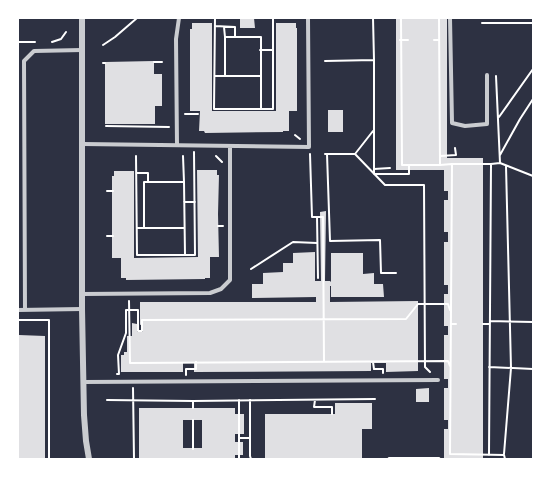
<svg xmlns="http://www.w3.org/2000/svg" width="551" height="477" font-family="'Source Sans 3',sans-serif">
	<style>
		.building { fill: #e0e0e3; fill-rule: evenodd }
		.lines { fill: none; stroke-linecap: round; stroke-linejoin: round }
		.path { stroke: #fff; stroke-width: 2 }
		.minor { stroke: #caccd0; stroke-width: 4 }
		.tertiary { stroke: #caccd0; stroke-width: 6 }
	</style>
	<rect width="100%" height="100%" fill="#2d3142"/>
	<path class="building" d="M240,18H254L255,28H240Z
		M396,18H447V158H483V458H444V429H448V420H444V388H448V379H444V335H448V326H444V294H448V285H444V242H448V232H444V200H448V191H444V170H396Z
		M192,23H212V111H276V23H296V28H297V111H289V131H283V132L205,133L204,131H199L200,111H190V29H192Z
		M154,61V74H162V106H155V124H105V62Z
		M328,110H343V132H328Z
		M197,170H217V175H219L218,214L219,257H210V278H205V279L126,280V278H121V258H112V176H114V171H134V258L198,257Z
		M326,211L325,281H330L331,282V253H363V274L374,273V284H383L384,297H331V286H330V302L418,301V371L386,372V363H371V371L194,372V363H183V372H121V355H124V352H127V336H132V323L137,324V332H143V324L140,325V302H316V297L252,298V284H263V273L283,272V263H293V253L315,252V281H321L320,212Z
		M19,335L45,336V459H19Z
		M429,388V402H416V389Z
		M335,403H372V429H362V459H265V414H335Z
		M139,408H235V414H244V434H235V442H243V455H235V459H139ZM183,420H202V448H183Z"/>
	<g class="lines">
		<path class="path" d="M215,18L214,109H273V18
			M373,18L374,60V173
			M401,18L402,165H440L452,164
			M439,18L440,165
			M482,23H533
			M215,26L235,27V37
			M224,27L225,37
			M400,40H408
			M434,40H439
			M18,42H35
			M52,42L61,39L66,32
			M103,45L115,37L137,18
			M260,50H273
			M325,61L374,60
			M154,62H162
			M103,63H105
			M215,76H261
			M225,76V37H261V109
			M185,114H198
			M499,117L533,69
			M106,126L169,127
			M295,135L300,139
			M310,154L312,217H323L324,362
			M325,154H355L385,185H424L425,367L430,372
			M327,154L330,241L380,240L381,273H396
			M355,154L373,131
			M500,155L520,119L533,99
			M136,156L137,255H195L194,152
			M183,156L184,182
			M216,156L222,162
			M440,156L456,155L455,148
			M500,163L533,176
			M491,164L500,163L496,76
			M374,169L390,168
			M136,173H148V182
			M374,174H409V165
			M107,191H113
			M184,202H195
			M317,217L318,278
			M218,226H223
			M137,228H144
			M184,228H144V182H184L185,255
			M107,236H113
			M251,269L293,242L317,243
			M129,301L130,363L448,361L450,366
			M18,320H49V459
			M490,321L533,322
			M451,324H456
			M483,324H490
			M373,362L374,369H383V373
			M489,367L533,369
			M117,374H119L118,355L126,333V310H138V331H142V320L406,319L418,304H448L450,310
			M186,375V369H196V362
			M133,388L134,459
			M107,400L193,401L375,399
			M250,400V456L251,459
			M315,400L314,407H332V414
			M193,401V408
			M239,438H250
			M193,449V420
			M504,454L511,368L506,166
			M489,455L491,164H452L450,454L504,455L505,459
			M239,459V400
			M388,459L389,458H439L440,459"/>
		<path class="minor" d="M450,18L452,123L465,126L487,124V75
			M83,144L309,147L308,18
			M177,145L176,39L179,18
			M82,294L210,293L221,289L230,280V146
			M18,310L82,309
			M25,310L24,61L34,51L82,50
			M83,382L438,380"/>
		<path class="tertiary" d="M82,18V309L84,415L86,441L89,459"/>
	</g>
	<rect width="551" height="477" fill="none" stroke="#ffffff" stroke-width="38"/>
</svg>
